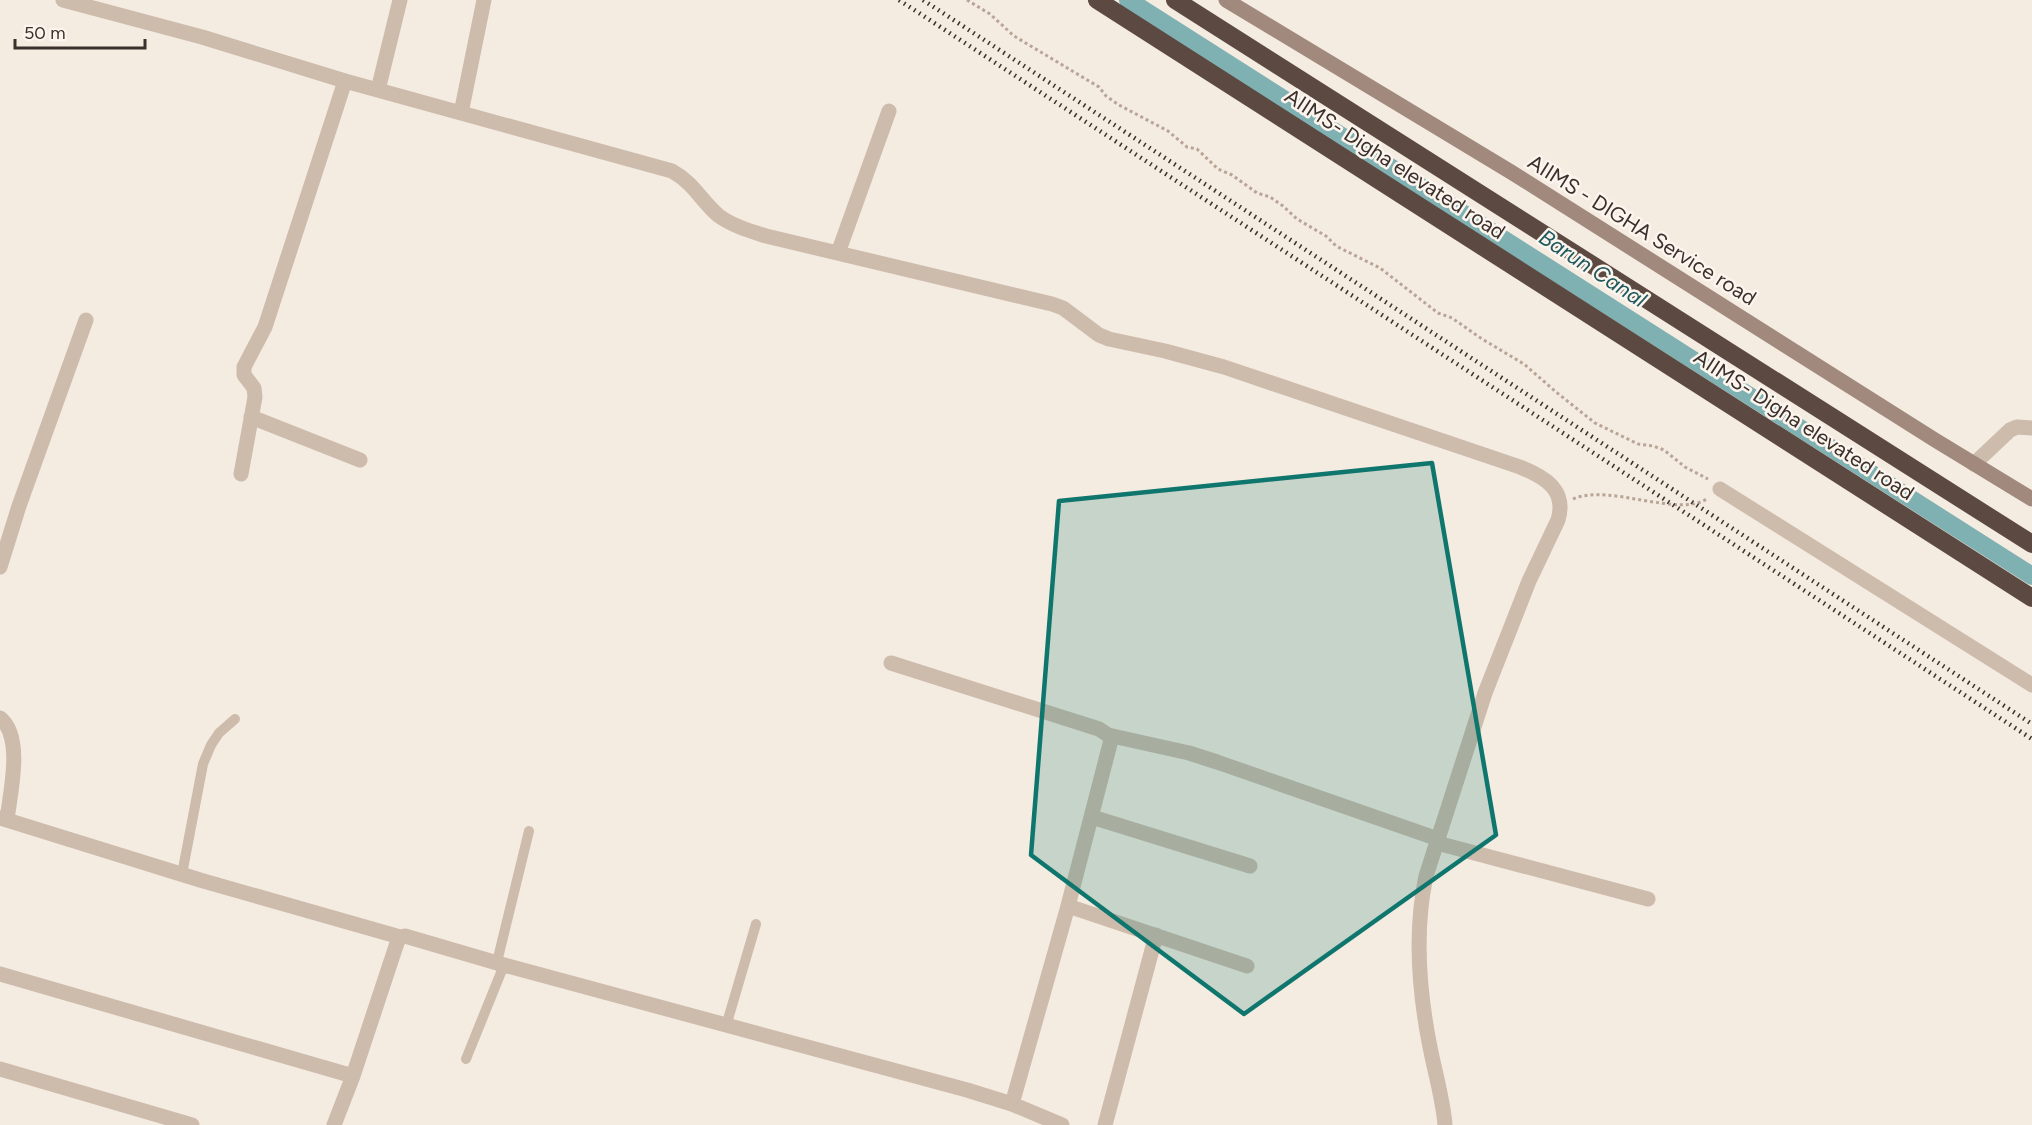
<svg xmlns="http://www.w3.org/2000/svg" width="2032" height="1125" font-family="Figtree,sans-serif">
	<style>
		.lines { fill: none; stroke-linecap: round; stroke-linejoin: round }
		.canal { stroke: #7fb0b2; stroke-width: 18 }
		.path { stroke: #b9a596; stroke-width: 3; stroke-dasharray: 3 3; stroke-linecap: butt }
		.service { stroke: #cdbbac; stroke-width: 10 }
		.minor { stroke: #cdbbac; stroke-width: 15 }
		.secondary { stroke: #a18a7d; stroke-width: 15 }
		.motorway { stroke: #5c4a42; stroke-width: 18 }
		.rail { stroke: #3b302b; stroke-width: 4.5; stroke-dasharray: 1.5 4.5; stroke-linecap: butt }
		.marked { fill: #0f766e; fill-opacity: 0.2; stroke: #0f766e; stroke-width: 4.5; stroke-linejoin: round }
		.labels { text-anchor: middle; stroke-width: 5; stroke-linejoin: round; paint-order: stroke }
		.street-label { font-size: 21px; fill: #3b302b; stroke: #fbf5ee }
		.water-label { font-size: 22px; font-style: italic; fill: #1f5a5e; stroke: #fbf5ee }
	</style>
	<rect width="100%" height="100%" fill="#f4ebe1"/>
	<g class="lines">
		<path class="canal" d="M1128,0L2032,576"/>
		<path class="path" d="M967,0L990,14L1014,36L1099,87L1106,96L1119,105L1168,131L1187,147L1197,149L1218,169L1232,175L1257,193L1270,197L1283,206L1297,219L1326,236L1336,246L1380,268L1438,313L1452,318L1482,339L1524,364L1556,392L1595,423L1638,444L1653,446L1664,450L1685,467L1708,479
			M1573,499C1610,483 1680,519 1708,498"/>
		<path class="service" d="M182,874L203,764L211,745L219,733L235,719
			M497,962L529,831
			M726,1026L756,924
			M466,1059L504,965"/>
		<path class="minor" d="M63,0L202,37L345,81L672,171C695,184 701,201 719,216C733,226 750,231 766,236L1052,304L1063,308L1099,335L1109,339L1165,351L1224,367L1520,467C1545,477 1567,490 1558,520L1529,581L1485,693L1426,876C1414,932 1419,992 1430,1047C1435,1073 1443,1099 1445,1125
			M378,90L400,0
			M461,113L484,0
			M838,253L889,111
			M251,417L360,460
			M1974,464L2010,430L2017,427L2032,428
			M241,474L255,397L254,388L244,375V367L265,327L345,81
			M1720,489L2032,685
			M0,567L19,506L86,320
			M891,663L1099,729L1108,735L1111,740L1068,906L1012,1104
			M0,718C24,737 10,793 7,820
			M1108,735L1189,753L1217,762L1438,839
			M1092,817L1250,866
			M0,818L200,880L400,937
			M1437,843L1648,899
			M1068,906L1247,966
			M0,974L353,1076
			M0,1069L192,1125
			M334,1125L353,1076L397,943L400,937L405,936L504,965L967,1090L1012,1104L1062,1125
			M1105,1125L1156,935"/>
		<path class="secondary" d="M1226,0L1511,172L1935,440L2032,499"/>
		<path class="motorway" d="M1097,0L2032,598
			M1175,0L2032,544"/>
		<path class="rail" d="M899,0L2032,739
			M923,0L2032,724"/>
	</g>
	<path class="marked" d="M1432,463L1496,835L1244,1014L1031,855L1059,501Z"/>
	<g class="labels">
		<g class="street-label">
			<text transform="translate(1395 164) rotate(33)" y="7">AIIMS- Digha elevated road</text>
			<text transform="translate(1642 230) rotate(32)" y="7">AIIMS - DIGHA Service road</text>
			<text transform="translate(1804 425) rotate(33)" y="7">AIIMS- Digha elevated road</text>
		</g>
		<g class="water-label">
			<text transform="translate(1593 268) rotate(33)" y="8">Barun Canal</text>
		</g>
	</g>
	<path d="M15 39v9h130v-9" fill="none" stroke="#3b302b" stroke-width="3"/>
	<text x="24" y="39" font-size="18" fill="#3b302b" stroke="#fbf5ee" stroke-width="4.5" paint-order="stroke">50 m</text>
</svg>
